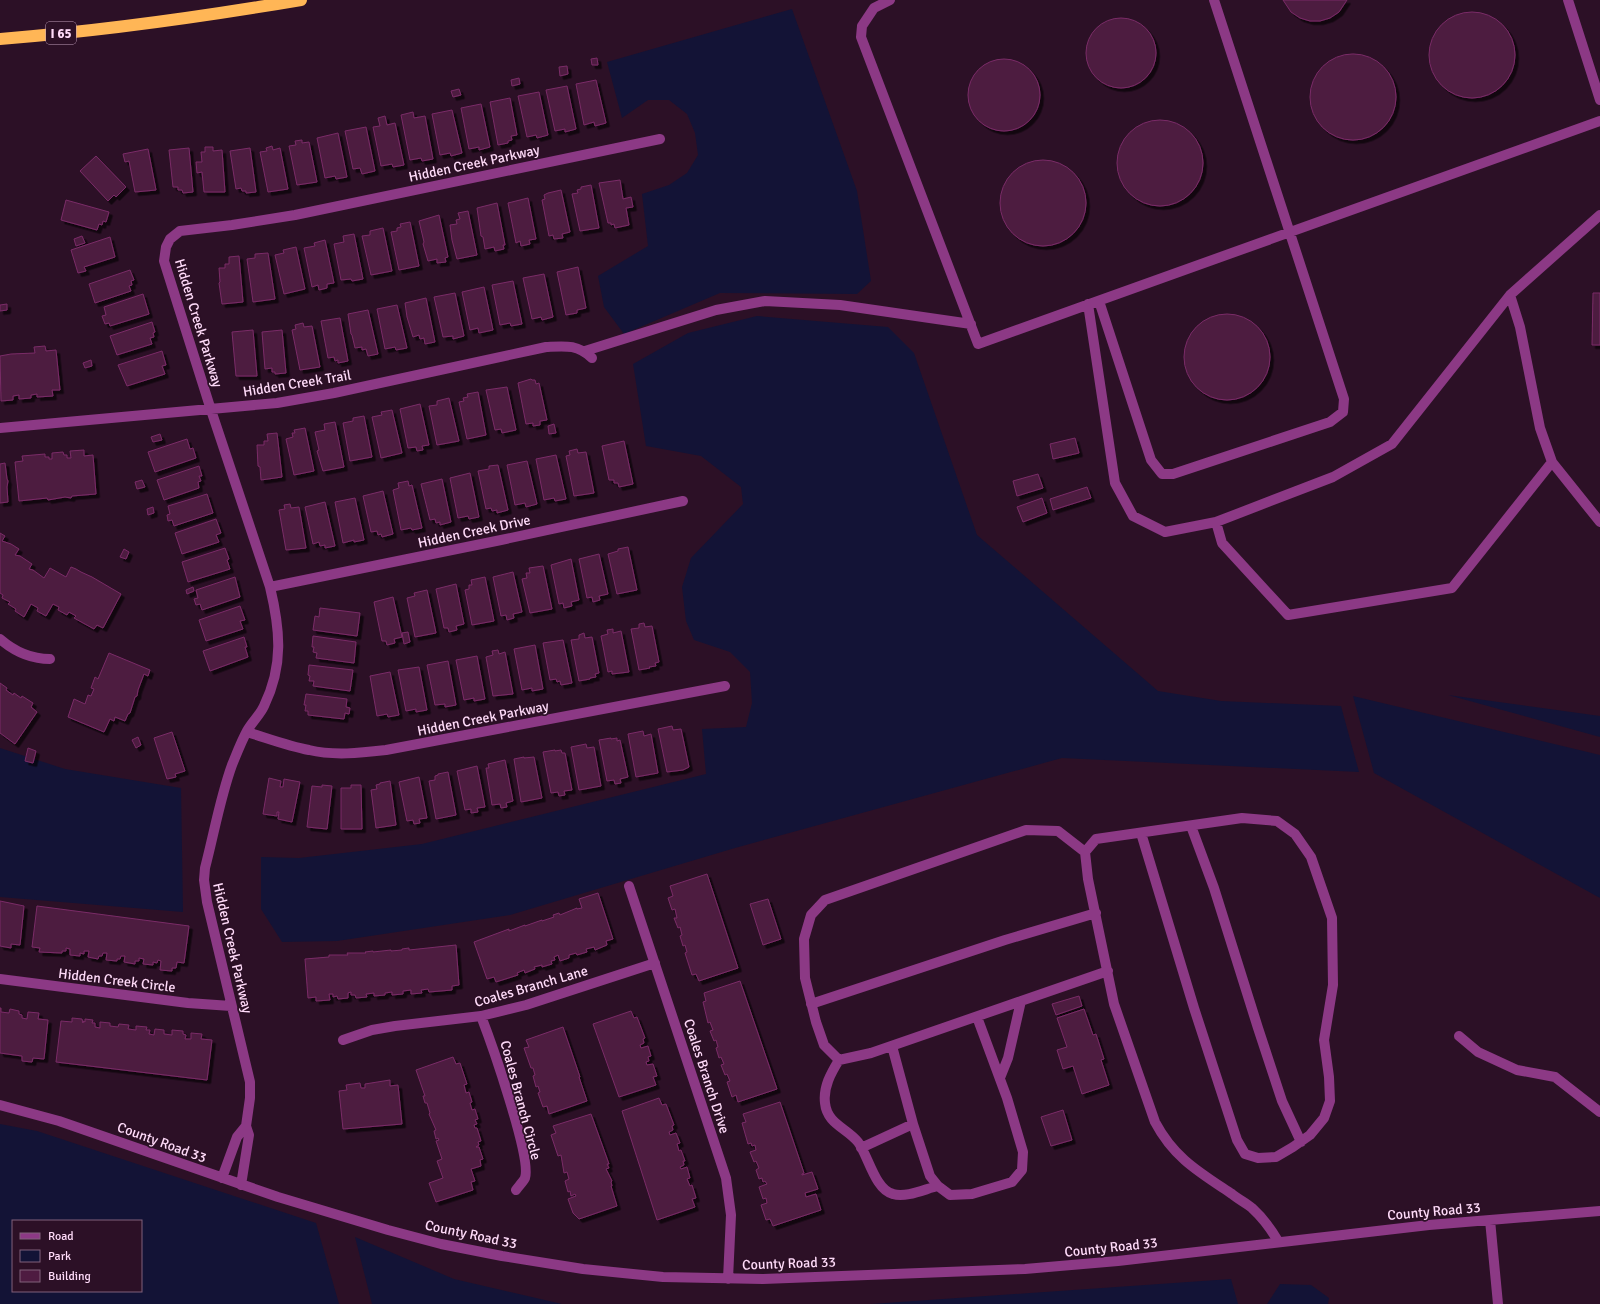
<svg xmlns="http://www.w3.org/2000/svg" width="1600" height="1304" font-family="Signika,sans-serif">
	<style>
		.green { fill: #131336; fill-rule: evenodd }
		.building { fill: #4e1b41; stroke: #7a2c67; filter: url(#shadow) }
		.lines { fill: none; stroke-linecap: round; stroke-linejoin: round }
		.minor { stroke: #8c3985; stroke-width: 10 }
		.highway { stroke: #ffb656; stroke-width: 12 }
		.labels { text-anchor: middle; stroke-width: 3.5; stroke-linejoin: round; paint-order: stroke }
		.shield { fill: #2c1026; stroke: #c09eba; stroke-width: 1 }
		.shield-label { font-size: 13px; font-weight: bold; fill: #ffdbf9 }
		.street-label { font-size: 14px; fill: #ffdbf9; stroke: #2c1026 }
	</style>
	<defs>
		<filter id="shadow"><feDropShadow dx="3.5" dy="3.5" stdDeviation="0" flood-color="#0009"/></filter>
	</defs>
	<rect width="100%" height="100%" fill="#2c1026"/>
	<path class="green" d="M792,9L857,191L871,281L857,294L720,293L624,334L604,307L598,276L648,246L642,194L669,185L687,173L698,155L695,133L687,114L669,100H648L622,118L607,62Z
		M757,316L888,327L914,353L977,535L1158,691L1221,701L1341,706L1359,772L1062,758L735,848L510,915L337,941L282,942L261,909V857L299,858L422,844L706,774L702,729L746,727L752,703L750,672L730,652L694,640L686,621L682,587L691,558L743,504L741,487L701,456L646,446L633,364L688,333Z
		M1448,695L1600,716V737Z
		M1353,696L1600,755V898L1374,773Z
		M0,748L65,769L181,788L183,912L0,897Z
		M0,1124L37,1131L316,1223L339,1304H0ZM13,1221H141V1291H13Z
		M355,1237L454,1279L562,1304H372Z
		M1231,1279L1238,1304H871Z
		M1280,1284L1311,1285L1329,1298L1328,1304H1267Z"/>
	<path class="building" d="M1283,0H1347L1339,12L1330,18L1320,21H1310L1300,18L1291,12Z
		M1429 55a43 43 0 1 1 86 0a43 43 0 1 1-86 0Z
		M1086 53a35 35 0 1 1 70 0a35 35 0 1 1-70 0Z
		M1310 97a43 43 0 1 1 86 0a43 43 0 1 1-86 0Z
		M597,58L598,65H592L591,59Z
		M968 95a36 36 0 1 1 72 0a36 36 0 1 1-72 0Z
		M567,66L568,74L560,76L559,67Z
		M519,78L520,84L512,86L511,80Z
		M596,80L606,123L595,126L594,122L584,125L576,84Z
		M567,86L576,129L565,132V129L555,131L546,90Z
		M459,89L461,95L453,97L451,91Z
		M539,92L548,135L537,138L536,135L527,137L518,96Z
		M510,98L517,135L511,136L512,140L508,141V143L498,145L490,102Z
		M481,104L490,147L479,150V147L469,149L461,108Z
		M452,110L462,153L451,156L450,153L440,155L432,114Z
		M413,112L414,118L425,116L433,159L422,161L421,158L410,160L401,115Z
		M385,116L387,125L395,123L404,165L393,167L392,164L381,166L373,127L380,126L378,118Z
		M1117 163a43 43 0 1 1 86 0a43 43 0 1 1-86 0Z
		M366,127L375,171L362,174L360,168L353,169L345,131Z
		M338,133L347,177L336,179L335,176L325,178L317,138Z
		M302,140V143L309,142L317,182L297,185L289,146L296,145L295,141Z
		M272,146L273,150L280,148L288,189L268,192L260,152L267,151L266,148Z
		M205,147H213V151L222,150L225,192H204L202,172L197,173L196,162H202L201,152H205Z
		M189,148L193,192L183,193L182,190H178V187H173L169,150Z
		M250,148L256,192L246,193V191H242L241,188L236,189L230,151Z
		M148,149L156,190L135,192L129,161L125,162L123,154Z
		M96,156L126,187L116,197L114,195L108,201L80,171Z
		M1000 203a43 43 0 1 1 86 0a43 43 0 1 1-86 0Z
		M620,180L623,199L631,197L633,207L626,208L629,225L615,228L614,224L611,225V223H608L599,183Z
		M591,185L599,228L580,231L572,194L578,193L577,190L581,189V187Z
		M561,190L570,232L562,234L563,238L554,239L553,235L549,236L542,200L545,199L544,195L548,193Z
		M528,198L536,239L529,240L530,244L521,246L520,241L516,243L508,203Z
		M66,200L109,212L106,222L103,221L102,225L99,224L97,230L61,220Z
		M497,203L505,245H503L504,249L495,251L494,247L485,249L483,237L481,236L477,208Z
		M468,211L477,255L457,259L452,240L450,225L457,224L456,220L460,219L458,213Z
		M439,215L448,257L445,258L446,262L437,263V259L428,261L423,244L424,242L419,221Z
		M410,222L419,266L399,270L391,232L397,231V228L401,227L400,224Z
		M383,228L392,271L371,275L362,236L370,235V231Z
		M354,234L363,279L352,281L351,279L341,280L334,244L344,242L343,236Z
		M82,236L85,243L76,246L74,239Z
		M110,237L115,257L84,267L86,271L78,273L71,250Z
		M325,240L334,283L327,284V288L319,290L318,285L312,287L304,248L315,246L314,243Z
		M296,247L305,289L284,294L275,255L284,253L283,250Z
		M268,253L275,299L253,302L247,259L255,258V254Z
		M239,256L243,302L222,304L219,283L220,282L219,268H225V264H229V257Z
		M578,267L586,308L577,310V313L566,315L557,272Z
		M130,270L134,280L131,281L132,285L129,286L131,291L95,303L89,284Z
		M544,274L553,317L542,320L541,317L532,319L523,278Z
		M513,281L522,324L511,326L510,323L500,325L492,285Z
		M484,287L493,330L479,333L478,328L470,330L462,292Z
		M455,293L464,336L453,339V336L443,337L434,297Z
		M1593,293H1600V345H1592Z
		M143,294L149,314L110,326L109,323L105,324L102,316L106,315L104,307Z
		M426,298L435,342L425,344L424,338L420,339L419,335L413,337L407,317L405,303Z
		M7,304V310L0,311V305Z
		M397,305L407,348L396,350L395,347L385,349L377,309Z
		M368,310L378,354L368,356L366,349L362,350V347L355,348L352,335L351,334L348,314Z
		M1184 357a43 43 0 1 1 86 0a43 43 0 1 1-86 0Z
		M340,318L348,361L338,363V360L335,361L334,357L328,358L321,321Z
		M152,322L155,332L153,333L154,337L150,338L152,344L117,355L110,336Z
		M303,323L304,327L312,326L320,367L300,370L292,330L296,329L295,325Z
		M253,330L257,376H236L232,332Z
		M282,330L286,373L275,374V372H272V368L265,369L262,332Z
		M45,346L46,351L56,350L60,390H52L53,396L37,397V394L31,395V398L19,399V395L13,396V400L1,401L0,356L11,354L35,353L34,347Z
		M162,351L166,365L162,366L165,374L127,386L118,365Z
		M91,360L92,366L85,368L83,363Z
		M531,379L532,380H535L536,384L539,383L547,420L540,421V425L533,426V423L526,424L518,383Z
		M507,387L516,430L502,433L501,429L495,430L486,390Z
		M478,392L486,435L467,439L459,402L464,401L463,398L468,397L467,394Z
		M449,398L459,441L437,445L429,406L437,405V401Z
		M420,404L429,445L422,446L423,450L417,451L416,447L408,448L400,409Z
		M392,410L402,453L381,458L372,417L382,415L381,412Z
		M364,416L372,457L350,461L343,423L353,421V418Z
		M335,422L344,467L323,471L317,451L319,450L315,432L325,430L324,424Z
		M554,424L556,433L549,434L548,426Z
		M305,428L314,471L294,475L286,439L293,437L292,433H295L294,430Z
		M277,433L282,477L261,480L260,467L258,466L257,445H264V441H268L267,434Z
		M160,434L162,440L153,442L151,437Z
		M1075,438L1079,453L1053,459L1050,444Z
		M187,439L190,449L193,448L196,458L155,472L148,452Z
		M624,441L633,484L619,487L618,483H614V480H609L602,446Z
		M577,449L578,453L586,452L594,493L574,496L566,456L570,455L569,451Z
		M84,450V456L93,455L96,494L72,496L71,498L65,497L48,500L47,498L19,501L15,462L23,461L22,456L45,454V457H49V459H52V453L63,452L64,455H67V458H71L70,451Z
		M556,455L566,499L555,501L554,498L544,500L536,459Z
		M527,461L537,504L526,507L525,503L515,505L507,465Z
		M5,463L7,479L8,481L7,487L8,502L0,503V464Z
		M498,465L508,510L497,513V510L492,511L491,508L486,509L478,471L489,469V466Z
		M199,466L202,476H199L201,481L198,482L199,488L164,500L157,480Z
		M470,473L479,517L469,519L468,516L458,518L450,478Z
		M1038,474L1043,488L1017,496L1013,481Z
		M442,479L451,522L440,525V522L436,523L435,519L430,520L421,484Z
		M142,480L145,487L137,489L135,482Z
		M408,481L409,486L412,485L422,528L412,530L411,528L401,530L393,490L399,488L398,483Z
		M1087,487L1091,498L1053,510L1050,499Z
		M383,491L393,534L382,537L381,534L378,535L377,531L371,532L363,496Z
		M207,494L213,513L174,526L172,520L168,521L167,515L170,514L168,506Z
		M355,498L364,540L354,542V540L343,543L335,502Z
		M1042,498L1047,513L1023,522L1017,507Z
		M325,502L335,546L325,548V545L320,546L319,542L313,544L305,507Z
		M290,504L291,508L299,507L306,548L286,550L279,510L285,509L284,505Z
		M153,507L154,513L148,515L147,509Z
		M216,519L221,533L216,535L219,542L182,554L175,533Z
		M0,533L5,536L2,541L11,544L19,549L15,555L20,556L32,564L29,569L33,570L44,578L50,568L66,577L71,567L76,569L81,572L92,577L121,594L103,628L97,625L94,629L74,618L76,616L69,612L67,615L58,610L59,607L53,604L46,616L37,611L38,608L31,604L24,617L15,611L16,609L8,604L10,602L2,598L3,595L0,593Z
		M628,547L637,590L617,594L608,554L618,551V549Z
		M225,548L229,559L227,560L230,569L188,582L182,562Z
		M124,549L129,552L126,559L120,557Z
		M599,554L608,594L599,596L600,600L593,602L592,597L587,598L579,559Z
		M571,559L579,600L571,602L572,606L564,608L563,603L559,604L551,565Z
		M543,566L552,609L530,613L522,579L527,578L526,573H530L529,568Z
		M513,572L522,612L513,614L514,618L507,620L506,615L501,616L493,577Z
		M235,577L240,597L202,610L200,604L196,605L194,599L198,598L196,590Z
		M485,577L494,621L472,625L465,590L469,589V585H472L471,580Z
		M456,584L464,624L456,626L457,630L449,632L448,628H444L436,589Z
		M193,587L194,591L187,594L186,590Z
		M427,590L436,633L415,637L407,598L415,596L414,593Z
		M393,597L402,637L394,639L395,643L387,645L386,641H382L374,602Z
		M240,606L245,620L240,621L243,629L206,641L199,620Z
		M320,608L360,613L357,636L313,630L315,616L319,617Z
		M644,623L645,627L652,626L659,662L655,663L656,666L649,667L650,668L639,670L631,629L639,628V624Z
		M613,629V633L621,631L629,672L612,674V671L608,672L601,636L608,634L607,630Z
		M408,632L410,642L404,644L402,633Z
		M584,633L585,638L592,637L599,673L595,674L596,677L590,678V679L579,681L571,640L579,639V635Z
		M313,636L356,642L354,663L316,658L317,653L313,652L314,647H312Z
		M244,637L247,647H245L248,657L210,671L203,651Z
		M563,640L572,683L561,685L560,681L557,682L556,679L550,680L543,643Z
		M535,645L543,689L532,691V688L522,690L514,649Z
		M498,650L499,654L505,652L513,694L493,696L486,657L493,655L492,651Z
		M109,653L150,670L148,676L144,674L138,690L137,696L135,697L130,713L128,714L125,721L115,717L114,721L110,719L104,732L68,717L74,699L85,704L88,695L91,696L94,689L91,688L95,677L98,679Z
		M477,656L485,699L474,701V698L464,700L456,660Z
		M448,661L456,705L445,707V704L435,705L427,665Z
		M309,665L353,670L350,691L313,686L314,681H309L310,676L308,675Z
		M419,667L427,710L416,712V709L406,711L398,670Z
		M390,672L399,715L388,717L387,714L377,716L370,676Z
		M0,683L7,688L6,690L13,695L14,693L21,698L22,696L33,703L31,707L37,712L15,744L0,733Z
		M306,694L347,699L346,707L350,708L349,714L345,713L344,719L308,715V711H305L306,705H304Z
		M672,726L673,730L681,729L689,767L683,770L667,772L658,729Z
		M643,731L644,736L651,734L658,773L636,777L628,734Z
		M172,732L185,771L175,774L176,777L167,779L154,738Z
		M138,737L141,745L136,748L132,740Z
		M611,738V739L617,738V741L620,740L628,777L620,779L621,783L615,784L614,780L607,781L599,740Z
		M586,744L587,748L594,747L601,786L579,790L571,747Z
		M28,748L36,751L33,763L25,761Z
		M555,750V751L561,750L562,753H565L572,790L564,791L565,795L559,796L558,792L551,793L543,752Z
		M524,757V758L534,757L542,798L521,802L514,759Z
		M505,760L513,801L506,803L507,807L501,808L500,804L492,805L486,768H489L488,764Z
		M477,766L485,807L477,808L478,812L471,813V809L465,810L457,771Z
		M448,772L456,815L436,819L429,781L435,780V776L438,775V774Z
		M419,777L427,818L419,819L420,823L414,824L413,820L407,821L399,782Z
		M269,778L281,781L280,787H283L284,779L300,782L292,822L278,819L279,812H277V816L263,814Z
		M390,781L396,825L376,828L371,790L377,789L376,785L380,784V783Z
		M322,785L332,786L327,829L307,827L312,786L322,787Z
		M351,785H361L362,829H341V788H351Z
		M707,874L738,968L699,981L696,974L692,975L685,953L687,952L685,945L683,946L680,936L682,935L680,927L678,928L674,918H677L675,909L672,910L668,898L673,896L670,886Z
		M598,893L613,939L606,941L607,945L595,950L594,947L586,949L587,952L577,955L576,953L569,955V958L560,961L558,955L554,957L555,960L551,961L552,964L542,967V965L534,967L535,969L525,973L524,970L517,973L518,975L496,982L494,977L487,979L474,942L509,929V931L525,925V926L542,920V921L554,917L553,915L559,913L560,915L577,908V909L582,908L579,899Z
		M768,899L781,939L763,945L750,904Z
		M0,901L24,906L20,945L11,944V948L0,946Z
		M37,906L189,926L184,963L177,962L176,968H172V971L160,970L161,961L158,960L157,963L153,962V965L143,964L144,959L139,958V961H135V964L124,962L125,956H121L120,959H117V961L106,960L107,953H103L102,956H99L98,959L88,957L89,951H84V954L80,953V956L70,955V949L66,948V951H62V953L39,952L40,948L32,947Z
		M456,945L459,985L452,986V990L429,992L428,989L421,990L422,993L411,994V990L403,991V994L392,995V992L385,993V995L374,996V993L366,994L367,997L356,998L355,995H351V992L348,993V998L338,999L337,996L333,997V994H329L330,1000L316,1001V997L308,998L305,959L329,957V955H348L347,953H366L365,952L373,951V952L391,950V951L402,950V949L409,948V950Z
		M740,981L777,1089L738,1102L736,1095L732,1097L727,1082L730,1081L727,1074L725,1075L721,1065L724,1064L721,1057L719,1058L716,1048L718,1047L716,1040L714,1041L710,1031L713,1030L710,1022L708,1023L703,1002L706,1001L704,993Z
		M1079,996L1082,1006L1056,1015L1052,1004Z
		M0,1008H1V1012L9,1013L10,1009L19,1011V1014L22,1015V1018L27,1019L28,1012L39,1013L38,1019L48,1020L44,1059L33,1058L32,1062L22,1061V1056L0,1053Z
		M1084,1009L1093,1035L1096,1034L1104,1059L1101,1060L1109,1085L1082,1094L1073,1066L1063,1069L1057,1050L1067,1047L1057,1018Z
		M631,1011L634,1018L637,1017L645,1038L643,1039L644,1043L640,1045L641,1048L648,1046L651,1056L648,1057L649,1061L646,1062L647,1065L653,1064L657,1076L653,1077L656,1085L619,1097L593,1024Z
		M72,1018L82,1019L83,1023V1021L85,1022V1019L93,1020L92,1023H95V1027L100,1028V1022L110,1023V1026L118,1027L119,1024L129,1025L128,1029L136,1030V1026L147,1027L146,1030H150L149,1034L154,1035L155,1029L164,1030V1034L172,1035V1030L183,1031V1034L186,1035L185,1039H191V1033L202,1034L201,1039L212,1040L207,1080L56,1062L61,1021L72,1022Z
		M563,1027L580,1077H579L587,1101L549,1114L547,1106L543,1107L538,1093L540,1092L538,1086L536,1087L533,1076L535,1075L533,1068H531L524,1048L529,1047L526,1040Z
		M453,1057L456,1064L460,1063L467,1084L464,1085L466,1093L469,1092L472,1102L470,1103L472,1110L475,1109L478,1119L475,1120L477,1124L474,1125L475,1128H477L481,1141L478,1142L479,1145L476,1147H479L483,1159L480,1160L481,1166L471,1169L475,1181L471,1182L473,1190L436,1202L429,1183L443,1178L437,1161L442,1159L436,1141L439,1140L438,1138L436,1139L434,1131L436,1130L429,1114L430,1113L427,1103H425L423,1096H425L416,1070Z
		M390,1080V1086L398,1085L402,1124L343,1129L339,1091L347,1090L346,1085L360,1083L361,1088H365V1084Z
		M659,1098L662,1105L666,1104L674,1125L672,1126L673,1130L669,1132L670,1135L676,1133L680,1143L677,1144L679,1151L681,1150L685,1161H683L684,1165L680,1167L681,1169L687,1167L690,1178L687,1179L690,1186L692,1185L696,1198L692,1199L695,1207L657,1220L622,1111Z
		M780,1102L804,1173L802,1174V1175L812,1172L818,1189L805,1193L806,1197L816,1194L821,1210L773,1226L770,1219L766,1220L761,1205L767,1203L766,1198L763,1199L759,1187L767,1184L765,1181L763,1182L762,1178L759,1179L756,1170L759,1168L756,1161L754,1162L750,1152L756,1150L755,1145L752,1146L751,1143L748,1144L742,1123L746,1122L743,1114Z
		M1063,1110L1072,1140L1051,1146L1041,1117Z
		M591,1114L609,1164H607L609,1168L606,1169L612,1181L611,1182L612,1186H611L617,1206L579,1219L573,1213L568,1199L576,1196L575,1194L571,1196L570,1191L568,1192L565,1181L569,1179L567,1172L564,1173L561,1155L558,1156L551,1135L556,1133L553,1126Z"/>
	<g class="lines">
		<path class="minor" d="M890,0L874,8L862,26L861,37L978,344L1600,121
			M1568,0L1600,100
			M1510,295L1520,327L1540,428L1552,462L1600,522
			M1099,301L1151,460L1162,474H1173L1330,422L1343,412L1344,399L1214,0
			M1088,304L1115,483L1133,516L1165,532L1216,522L1333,477L1392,444L1510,295L1600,215
			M585,351L716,310L765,301L840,305L971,324
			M0,428L277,403L334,393L546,347C565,346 577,344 592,358
			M1216,522L1222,543L1288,615L1452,588L1552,462
			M270,587L501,540L683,501
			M0,639C15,652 30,659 50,659
			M247,732C267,738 288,746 309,750C334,756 360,753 386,750L725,686
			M1191,826L1214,888L1258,1028L1282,1101L1301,1142
			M1141,833L1194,1008L1237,1140L1245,1154L1258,1158L1276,1157L1293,1147L1310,1135L1324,1118L1330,1101L1329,1077L1324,1040L1333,985L1332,918L1311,857L1295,834L1277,821L1242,818L1096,839L1085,852L1088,879L1114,1004L1155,1122C1174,1158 1199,1172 1232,1194C1238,1199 1246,1203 1252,1208C1263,1218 1271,1229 1278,1241
			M1085,852L1058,831L1026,830L825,900L811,915L804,939L805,978L816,1022L824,1045L839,1060L871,1053L1108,971
			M629,886L726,1178L731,1215L728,1279
			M0,979L188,1003L231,1006
			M811,1004L1005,940L1096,913
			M481,1016C491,1042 532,1158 525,1178C523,1182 518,1187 516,1190
			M1459,1036L1478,1052L1517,1070L1555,1077L1600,1112
			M343,1040L372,1030L395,1026L481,1016L526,1005L655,963
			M892,1046L913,1124L930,1176L938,1186L950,1195L972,1194L1012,1182L1022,1170L1023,1152L1007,1098L977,1017
			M839,1060C831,1073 823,1087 825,1103C827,1124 847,1128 858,1142C868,1155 875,1190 893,1194C906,1198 925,1189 938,1186
			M1000,1078L1008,1058L1021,1001
			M0,1105L59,1121L278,1197L388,1230L441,1244L502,1256L583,1269L663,1277L763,1279L1025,1269L1118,1261L1429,1225L1600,1211
			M861,1148L913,1124
			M222,1178L237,1137L246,1126
			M241,1185L249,1135L246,1126L250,1098V1082L207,902L204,880L205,868C214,834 220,798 232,765C237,753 241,742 247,731C252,722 260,715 264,706C284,665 280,629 270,587L211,410L164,261L166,247L170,239L180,231L232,225L295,215L660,139
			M1490,1220L1498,1304"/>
		<path class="highway" d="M0,39C101,31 201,17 301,0"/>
	</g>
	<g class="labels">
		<rect class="shield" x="46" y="22" width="30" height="22" rx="3"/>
		<g class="shield-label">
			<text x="61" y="38">I 65</text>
		</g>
		<g class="street-label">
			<text transform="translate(474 163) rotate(-12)" y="5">Hidden Creek Parkway</text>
			<text transform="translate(199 323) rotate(73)" y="5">Hidden Creek Parkway</text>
			<text transform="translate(297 383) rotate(-9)" y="5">Hidden Creek Trail</text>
			<text transform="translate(474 531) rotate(-12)" y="5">Hidden Creek Drive</text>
			<text transform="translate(483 718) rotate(-11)" y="5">Hidden Creek Parkway</text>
			<text transform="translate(233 948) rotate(77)" y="5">Hidden Creek Parkway</text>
			<text transform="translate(117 980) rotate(7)" y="5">Hidden Creek Circle</text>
			<text transform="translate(531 986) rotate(-16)" y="5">Coales Branch Lane</text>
			<text transform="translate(707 1076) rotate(72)" y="5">Coales Branch Drive</text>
			<text transform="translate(521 1100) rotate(75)" y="5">Coales Branch Circle</text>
			<text transform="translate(162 1142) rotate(20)" y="5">County Road 33</text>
			<text transform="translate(1434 1211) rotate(-5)" y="5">County Road 33</text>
			<text transform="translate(471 1234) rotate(12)" y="5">County Road 33</text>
			<text transform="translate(1111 1247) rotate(-6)" y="5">County Road 33</text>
			<text transform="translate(789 1263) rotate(-2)" y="5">County Road 33</text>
		</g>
	</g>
	<rect x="12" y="1220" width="130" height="72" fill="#2c1026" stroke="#80617a"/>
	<rect x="20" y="1233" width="20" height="6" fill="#8c3985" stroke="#80617a"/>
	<text x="48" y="1240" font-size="12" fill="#ffdbf9">Road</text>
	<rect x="20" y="1250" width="20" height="12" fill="#131336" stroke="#80617a"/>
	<text x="48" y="1260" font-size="12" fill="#ffdbf9">Park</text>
	<rect x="20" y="1270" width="20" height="12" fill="#4e1b41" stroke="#80617a"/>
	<text x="48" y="1280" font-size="12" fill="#ffdbf9">Building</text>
</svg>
